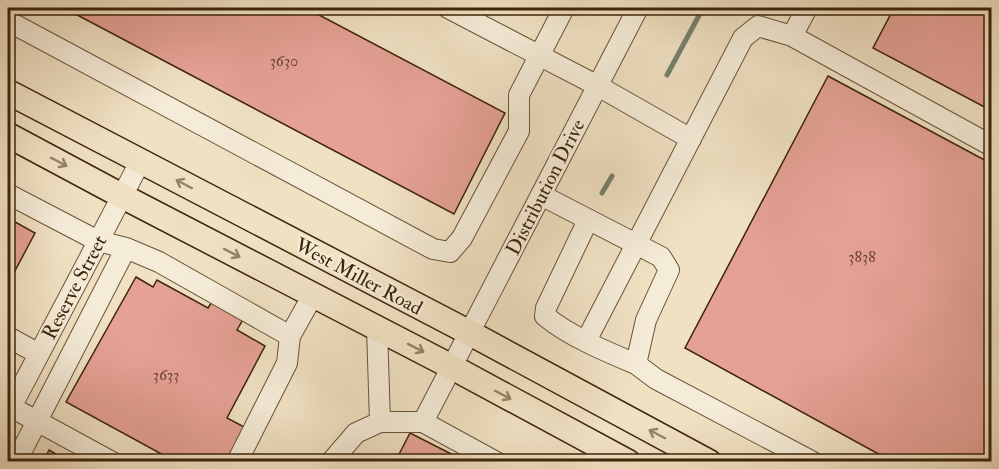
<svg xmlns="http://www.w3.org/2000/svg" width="999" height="469" font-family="'IM FELL Double Pica',serif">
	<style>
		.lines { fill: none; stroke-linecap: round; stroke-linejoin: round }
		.stream { stroke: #75806d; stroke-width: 5 }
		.building { fill: #e5a195; stroke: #3d2409; stroke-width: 1.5 }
		.minor-casing { stroke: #6a5338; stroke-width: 22 }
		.major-casing { stroke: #3d2409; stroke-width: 27 }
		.minor { stroke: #f5ecd8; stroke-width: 20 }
		.major { stroke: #f0e1c3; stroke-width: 24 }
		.oneway { stroke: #968266 }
		.labels { text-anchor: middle; stroke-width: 4.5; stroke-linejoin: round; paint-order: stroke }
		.number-label { font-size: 16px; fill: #67432c }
		.street-label { font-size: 20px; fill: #3d2409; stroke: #f5ecd8 }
	</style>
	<rect width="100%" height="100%" fill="#f0e1c3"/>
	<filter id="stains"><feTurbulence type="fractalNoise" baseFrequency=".00333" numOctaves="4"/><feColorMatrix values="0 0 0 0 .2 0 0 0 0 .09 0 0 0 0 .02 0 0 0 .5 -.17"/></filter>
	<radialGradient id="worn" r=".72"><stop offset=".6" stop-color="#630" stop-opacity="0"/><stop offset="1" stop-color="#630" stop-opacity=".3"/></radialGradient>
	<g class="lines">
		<path class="stream" d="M667,75L703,8
			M602,193L612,176"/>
	</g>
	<path class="building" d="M64,8H306L505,113L454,214Z
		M894,8H992V111L873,48Z
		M828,76L992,164V462H893L685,348Z
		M8,218L35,233L8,284Z
		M136,277L153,287L157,280L208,308L213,300L245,316L237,330L265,346L227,418L248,429L230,462H176L66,402Z
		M410,433L467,462H395Z
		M49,450L69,462H43Z"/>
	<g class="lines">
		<defs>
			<path id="minor" d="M448,8L598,86L691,139
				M8,21L433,249L450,252L462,238L519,131V95L564,8
				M792,36L807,8
				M8,194L98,241L126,248L159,262L290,336
				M541,195L661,257L669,270L646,320L636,364L656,379L813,462
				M588,220L546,308L545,316C569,336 607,352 636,364
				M377,328L380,422
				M8,337L39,354
				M586,341L743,38L758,26L792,36L992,146
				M11,407L112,462
				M8,413L140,162
				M423,422L496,462
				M16,462L126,248
				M237,462L287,363L290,336L313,295
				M331,462L356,433L380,422H423L638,8"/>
			<path id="major" d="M8,92L470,333L709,462
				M8,135L122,196L452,367L628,462"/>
		</defs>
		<use href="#minor" class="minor-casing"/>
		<use href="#major" class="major-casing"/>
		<use href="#minor" class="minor"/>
		<use href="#major" class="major"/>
	</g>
	<defs><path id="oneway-shaft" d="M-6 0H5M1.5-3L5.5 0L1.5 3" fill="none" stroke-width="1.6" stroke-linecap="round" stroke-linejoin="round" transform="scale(1.5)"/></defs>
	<g class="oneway">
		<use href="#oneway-shaft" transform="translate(59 162) rotate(28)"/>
		<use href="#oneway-shaft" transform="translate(184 184) rotate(-152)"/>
		<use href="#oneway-shaft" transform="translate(232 253) rotate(27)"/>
		<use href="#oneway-shaft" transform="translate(416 348) rotate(27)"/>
		<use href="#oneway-shaft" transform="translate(503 395) rotate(28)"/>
		<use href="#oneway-shaft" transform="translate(657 434) rotate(-152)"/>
	</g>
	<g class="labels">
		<g class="number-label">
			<text x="284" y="66">3630</text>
			<text x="862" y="262">3838</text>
			<text x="166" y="380">3633</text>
		</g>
		<g class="street-label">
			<text transform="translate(545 187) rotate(-63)" y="7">Distribution Drive</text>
			<text transform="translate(359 276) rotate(28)" y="7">West Miller Road</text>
			<text transform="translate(74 287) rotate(-62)" y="7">Reserve Street</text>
		</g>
	</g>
	<rect width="999" height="469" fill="none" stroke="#f0e1c3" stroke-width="30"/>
	<rect x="9" y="9" width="981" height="451" fill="none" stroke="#3d2409" stroke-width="3"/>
	<rect x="15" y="15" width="969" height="439" fill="none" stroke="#3d2409" stroke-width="1.5"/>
	<rect width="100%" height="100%" filter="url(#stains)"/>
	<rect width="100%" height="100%" fill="url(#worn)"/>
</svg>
